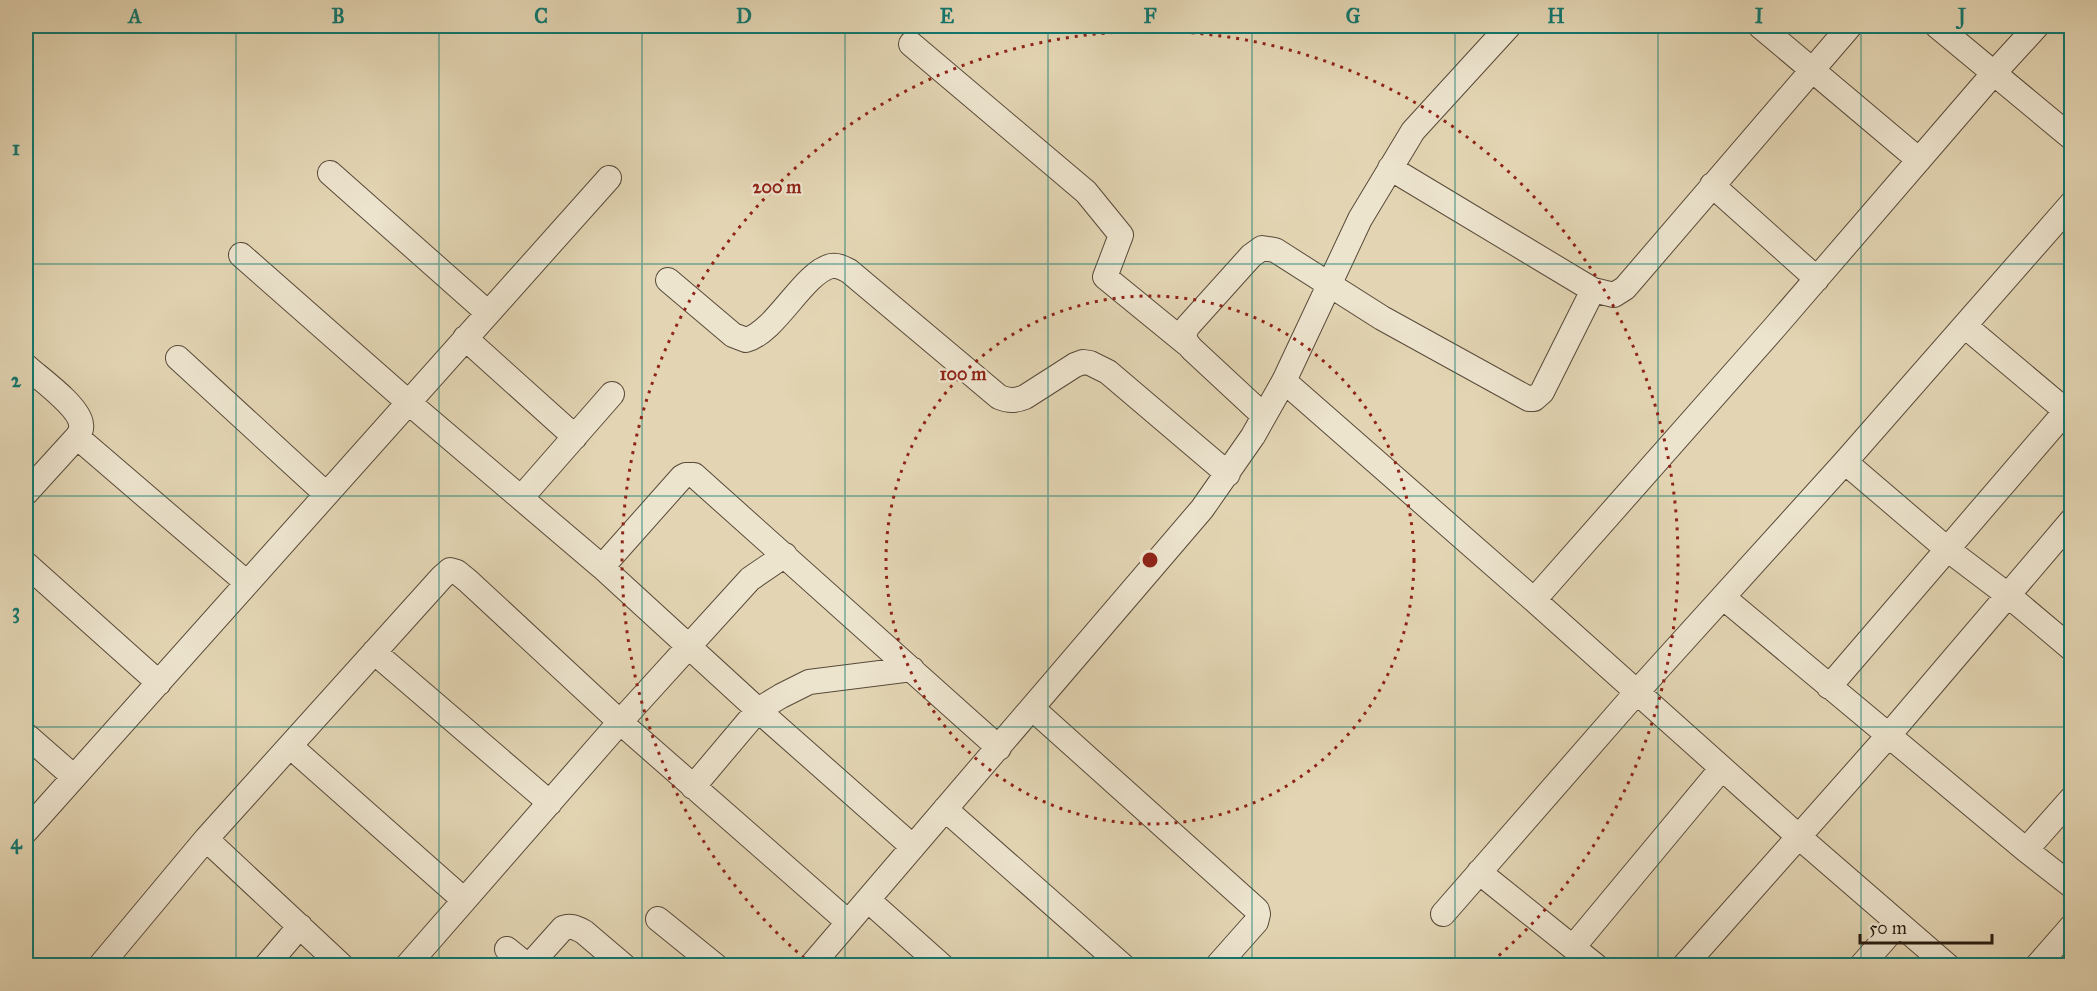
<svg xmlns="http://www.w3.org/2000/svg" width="2097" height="991" font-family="'IM FELL Great Primer',serif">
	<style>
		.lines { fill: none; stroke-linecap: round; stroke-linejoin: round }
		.minor-casing { stroke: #584a3a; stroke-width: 26 }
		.minor { stroke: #ede4ce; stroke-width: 24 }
		.grid { fill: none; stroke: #0f766e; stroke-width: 1.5; stroke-opacity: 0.55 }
		.ring { fill: none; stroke: #8f2418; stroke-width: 3; stroke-dasharray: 3 6 }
		.centre { fill: #8f2418; stroke: #ede4ce; stroke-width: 3 }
		.ring-label { font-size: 18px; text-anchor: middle; font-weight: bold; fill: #8f2418; stroke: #ede4ce; stroke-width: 4.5; stroke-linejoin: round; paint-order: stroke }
		.neatline { fill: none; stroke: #0f766e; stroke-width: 2 }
		.grid-label { font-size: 20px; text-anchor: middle; font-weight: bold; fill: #0f766e }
	</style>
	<rect width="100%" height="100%" fill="#e3d5b3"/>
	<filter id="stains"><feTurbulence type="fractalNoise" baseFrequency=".00333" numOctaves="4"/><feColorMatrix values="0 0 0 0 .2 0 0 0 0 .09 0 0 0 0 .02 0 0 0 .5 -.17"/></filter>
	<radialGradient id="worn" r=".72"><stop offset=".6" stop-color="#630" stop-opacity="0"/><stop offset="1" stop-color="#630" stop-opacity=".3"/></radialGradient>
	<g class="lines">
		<defs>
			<path id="minor" d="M1760,26L1919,160
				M1937,26L2072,138
				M911,44L1086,192L1121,235L1105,277L1187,344
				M1390,168L1593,290L1614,295L1625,288L1850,26
				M330,173L488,313
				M1712,185L1817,279
				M241,255L408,402L602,567L758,710L913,847
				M668,280L733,335L746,340C776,332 803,273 831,266C838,265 843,268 849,271L999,397C1009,401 1015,401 1025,397L1075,365L1083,362L1090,363L1108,372L1228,474
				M1965,326L2072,416
				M465,338L575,437
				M178,358L326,494
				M26,366C39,378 79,406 81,424C82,429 80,433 77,437L26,493
				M1284,381L1534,600L1799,837L1948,966
				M1264,416L1193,350C1185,342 1182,336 1188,326L1251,256L1262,248L1275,250L1382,318L1529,399H1534L1542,392L1593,290
				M77,437L247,583
				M1845,462L1947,549L2009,596L2072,649
				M521,498L612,394
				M26,564L159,683
				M602,567L682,477L686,475H694L999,748
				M1724,598L2026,850L2072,886
				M1534,600L1775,327L1993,74L2037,26
				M374,652L550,803
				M1829,687L2072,404
				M1032,708L1257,910L1258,914L1256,922L1217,966
				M26,735L74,777
				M290,746L464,900
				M693,787L758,710L781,696L809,682L912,669
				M945,809L1123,966
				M26,831L609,178
				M206,839L342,966
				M2026,850L2072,798
				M1479,872L1596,966
				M868,900L942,966
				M1443,914L1636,693L1845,462L2072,203
				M658,919L716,966
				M1574,946L1722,768
				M507,949L528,966
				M100,966L206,839L442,577L450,570L457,572L468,581L620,722L848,922
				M266,966L300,926
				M407,966L620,722L750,579L785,555
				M529,966L563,928C571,925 577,928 584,932L624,966
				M811,966L1202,509L1253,436L1284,381L1360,219L1413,131L1509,26
				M1684,966L1888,736L2072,520
				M1861,966L1898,924
				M2037,966L2072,926"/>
		</defs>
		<use href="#minor" class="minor-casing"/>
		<use href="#minor" class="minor"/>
	</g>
	<path class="grid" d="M236,26V966M439,26V966M642,26V966M845,26V966M1048,26V966M1252,26V966M1455,26V966M1658,26V966M1861,26V966M26,264H2072M26,496H2072M26,727H2072"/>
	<g class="ring">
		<circle cx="1150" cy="560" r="264"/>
		<path d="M811 964A528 528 0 1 1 1489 964"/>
	</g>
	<circle cx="1150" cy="560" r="9" class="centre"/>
	<g class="ring-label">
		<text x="777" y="193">200 m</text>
		<text x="963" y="380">100 m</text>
	</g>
	<rect width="2097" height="991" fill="none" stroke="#e3d5b3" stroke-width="66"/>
	<path d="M1860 934v9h132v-9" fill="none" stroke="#291c12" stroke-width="3"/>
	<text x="1869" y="934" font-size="18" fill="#291c12" stroke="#ede4ce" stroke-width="4.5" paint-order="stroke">50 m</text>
	<rect x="33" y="33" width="2031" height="925" class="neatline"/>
	<g class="grid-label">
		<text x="135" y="23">A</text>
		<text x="338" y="23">B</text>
		<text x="541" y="23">C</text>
		<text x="744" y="23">D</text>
		<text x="947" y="23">E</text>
		<text x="1150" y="23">F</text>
		<text x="1353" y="23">G</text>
		<text x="1556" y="23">H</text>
		<text x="1759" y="23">I</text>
		<text x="1962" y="23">J</text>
		<text x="16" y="155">1</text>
		<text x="16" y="387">2</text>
		<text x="16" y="618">3</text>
		<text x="16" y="849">4</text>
	</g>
	<rect width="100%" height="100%" filter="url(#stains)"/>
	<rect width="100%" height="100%" fill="url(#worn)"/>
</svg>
